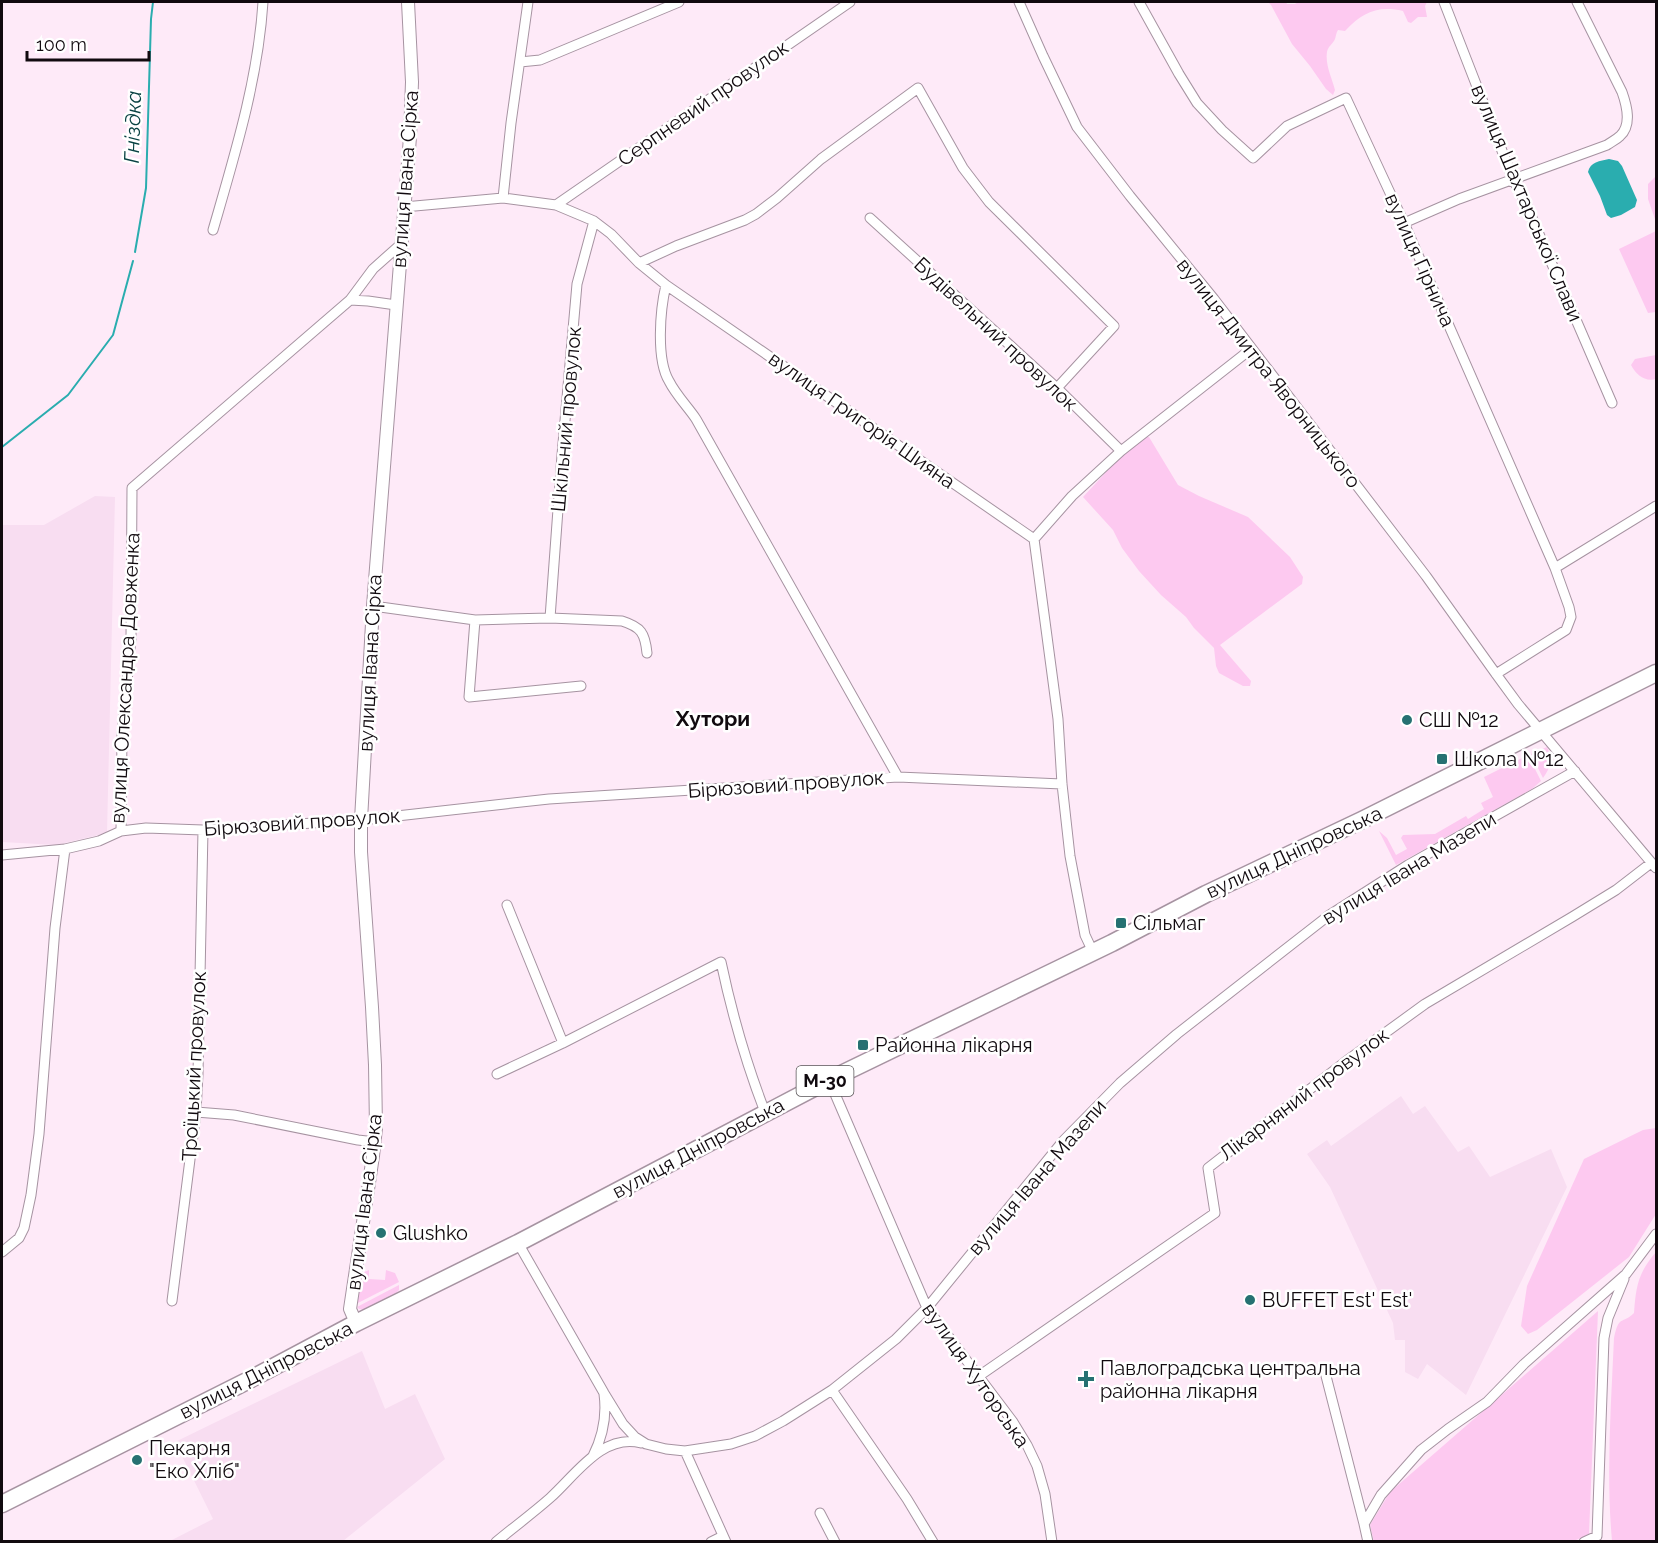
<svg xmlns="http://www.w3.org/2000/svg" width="1658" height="1543" font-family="Raleway,sans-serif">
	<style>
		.built { fill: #f8ddf1 }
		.green { fill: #fdc9f0 }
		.water { fill: #2aadaf }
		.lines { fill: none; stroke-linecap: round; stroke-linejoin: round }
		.stream { stroke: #2aadaf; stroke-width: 2 }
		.street-casing { stroke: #a693a1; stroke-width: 11 }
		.secondary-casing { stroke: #a693a1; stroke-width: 14 }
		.highway-casing { stroke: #a693a1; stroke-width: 19 }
		.street { stroke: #fff; stroke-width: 9 }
		.secondary { stroke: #fff; stroke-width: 12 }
		.highway { stroke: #fff; stroke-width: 16 }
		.poi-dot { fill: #267172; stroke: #fff; stroke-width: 2 }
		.labels { text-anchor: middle; stroke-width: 5; stroke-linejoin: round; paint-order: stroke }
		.shield { fill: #fff; stroke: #585457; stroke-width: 1.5 }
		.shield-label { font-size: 18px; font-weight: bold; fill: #110a0f }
		.street-label { font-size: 20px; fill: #110a0f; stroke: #fff }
		.poi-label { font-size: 20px; fill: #110a0f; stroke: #fff; text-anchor: start }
		.water-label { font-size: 21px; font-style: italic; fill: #094243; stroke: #fff }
		.neighbourhood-label { font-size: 21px; font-weight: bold; fill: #110a0f; stroke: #fff }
	</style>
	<rect width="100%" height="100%" fill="#feeaf8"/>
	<path class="built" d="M95,496L115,497L107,833L56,845L2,842V525H44Z
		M1401,1096L1413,1114L1425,1106L1458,1152L1469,1146L1490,1177L1551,1149L1567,1187L1466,1395L1427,1364L1418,1379L1405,1372V1340H1395L1393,1323L1330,1187L1307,1154L1327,1140L1331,1146Z
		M362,1351L385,1409L415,1394L445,1459L343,1541H170L213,1519L175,1442Z"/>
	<path class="green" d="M1268,2H1286L1287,4H1295L1298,2H1427L1425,6L1427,17H1418L1411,23L1408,22L1403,11C1377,5 1362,13 1345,31L1338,30C1336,33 1336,36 1335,39C1333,44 1328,46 1327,52C1325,65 1332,78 1335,90L1333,95L1326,89L1310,66L1292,44L1271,5Z
		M1656,176V222L1648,199V184Z
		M1656,231V312L1648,313L1619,249Z
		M1656,355V379C1645,382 1636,375 1631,365L1635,359Z
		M1146,437H1149L1178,485L1199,496L1248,517L1290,557L1303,577L1302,584L1220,645L1251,681L1250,686H1243L1219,673L1216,666L1214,648L1194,628L1186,617L1161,595L1139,571L1122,548L1113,530L1083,497L1122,455Z
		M1547,747C1553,759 1551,767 1543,778L1531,754Z
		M1528,755L1541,781L1532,789L1396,865L1379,831L1387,838L1396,855L1407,849L1401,838L1403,835L1435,834L1466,816L1468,819L1484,809L1481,803L1493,797L1484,777Z
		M1656,1128V1214L1629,1257L1537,1330L1528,1334L1521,1326L1527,1286L1584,1159L1643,1130Z
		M1656,1252V1541H1612C1606,1474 1611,1406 1614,1338C1619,1314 1622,1325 1634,1313C1636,1286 1638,1273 1656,1252Z
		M369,1270V1279L385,1280L386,1270L395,1273L399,1282L356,1304L360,1274Z
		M399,1285V1290L396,1293L364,1310L359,1309L357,1307Z
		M1598,1311L1589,1534L1572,1542H1374L1370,1525L1390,1492Z"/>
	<path class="water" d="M1609,159L1618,161L1622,166L1637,200L1635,207L1621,215L1611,218L1607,215L1600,196L1588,172C1590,162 1600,161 1609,159Z"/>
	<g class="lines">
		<path class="stream" d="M135,252L146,188L151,19L153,2
			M2,447L68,395L113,335L133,261"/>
		<defs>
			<path id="street" d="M528,2L511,123L503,198L556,205L594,221L611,234L639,263L666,285L1034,539L1058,719L1062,784L1070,856L1085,935L1093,952
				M1019,2L1043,56L1077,127L1130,196L1214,299L1426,576L1496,674L1518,704L1656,868
				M1139,2L1179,74L1197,103L1222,130L1253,158L1287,126L1346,98L1404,223L1555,568L1569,607L1571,617L1566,630L1496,674
				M1444,2L1513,179L1526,204L1612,403
				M520,62L540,60L679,2
				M556,205L850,2
				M404,207L503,198
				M870,218L1057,388L1121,451
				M1404,223L1459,199L1607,145C1611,142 1616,140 1620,136C1632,125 1627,106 1622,92L1577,2
				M213,230C235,154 258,80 263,2
				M639,263L676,246L745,220L756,214L777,198L821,159L918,88L963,168L989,202L1114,326L1057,388
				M350,300L368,301L396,305
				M1034,539L1072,496L1121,451L1251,349
				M1555,568L1656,506
				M373,606L475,620L550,618L622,621C641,627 645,633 647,653
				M550,618L562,455L577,284L594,221
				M475,620L469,697L581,686
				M898,777L1062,784
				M121,831L146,828L203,830L361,820L549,799L898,777L696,419C688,407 676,395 669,381C656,359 660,310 666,285
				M2,855L65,849
				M563,1043L721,962C732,1014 746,1063 765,1112
				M497,1074L563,1043L507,905
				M829,1080L927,1308L1013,1422L1027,1445L1037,1466L1045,1494L1052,1542
				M196,1112L234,1115L358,1140L375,1142
				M518,1243L604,1393L623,1424L635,1437L646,1444L666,1449L685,1451L731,1444L755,1436L783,1421L832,1390L896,1339L927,1308L1063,1141L1120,1083L1177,1034L1328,916L1408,865L1575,771
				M2,1252L19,1238L24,1228L31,1195L39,1134L55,928L65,849L99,841L121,831L122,735L131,639L132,488L350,300L373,269L401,244
				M172,1301L196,1112L198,1074L203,830
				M979,1376L1215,1213L1208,1168L1345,1062L1425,1004L1572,917L1616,890L1651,863
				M1326,1376L1364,1524
				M832,1390L907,1499L933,1542
				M685,1451L726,1542
				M593,1456C603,1436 607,1416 604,1394
				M820,1513L835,1542
				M496,1542C514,1527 533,1513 550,1498C575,1476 602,1433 641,1443
				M711,1542L723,1536
				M1368,1542L1364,1524L1381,1495L1421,1450L1448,1429L1487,1402L1524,1364L1626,1274L1656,1234
				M1584,1542L1597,1536L1604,1338L1608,1318L1624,1279"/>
			<path id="secondary" d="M356,1323L350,1309L373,1156L376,1128L375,1065L372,1007L361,852V820L373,606L410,137L412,82L408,2"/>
			<path id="highway" d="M2,1504L247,1381L356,1323L518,1243L829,1080L1112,943L1206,894L1362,820L1656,673"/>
		</defs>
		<use href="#street" class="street-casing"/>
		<use href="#secondary" class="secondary-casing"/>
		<use href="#highway" class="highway-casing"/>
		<use href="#street" class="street"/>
		<use href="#secondary" class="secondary"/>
		<use href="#highway" class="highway"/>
	</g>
	<g class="poi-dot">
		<circle cx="1407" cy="720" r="6"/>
		<rect x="1436" y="753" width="12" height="12" rx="3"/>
		<rect x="1115" y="917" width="12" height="12" rx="3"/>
		<rect x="857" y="1039" width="12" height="12" rx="3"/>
		<circle cx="381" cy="1233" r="6"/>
		<circle cx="1250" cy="1300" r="6"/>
		<path d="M1083 1370h6v6h6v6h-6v6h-6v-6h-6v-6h6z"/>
		<circle cx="137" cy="1460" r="6"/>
	</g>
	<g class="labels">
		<rect class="shield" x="796.5" y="1066" width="57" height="30" rx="4.5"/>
		<g class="shield-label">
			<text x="825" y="1087">М-30</text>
		</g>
		<g class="street-label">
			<text transform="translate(703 103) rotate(-35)" y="7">Серпневий провулок</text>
			<text transform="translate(405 179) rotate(-86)" y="7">вулиця Івана Сірка</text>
			<text transform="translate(1527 203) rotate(67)" y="7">вулиця Шахтарської Слави</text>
			<text transform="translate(1420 260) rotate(66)" y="7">вулиця Гірнича</text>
			<text transform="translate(996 334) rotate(43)" y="7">Будівельний провулок</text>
			<text transform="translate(1269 373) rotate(52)" y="7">вулиця Дмитра Яворницького</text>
			<text transform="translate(566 419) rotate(-85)" y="7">Шкільний провулок</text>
			<text transform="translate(862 420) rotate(35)" y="7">вулиця Григорія Шияна</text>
			<text transform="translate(370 663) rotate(-87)" y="7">вулиця Івана Сірка</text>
			<text transform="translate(125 678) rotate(-87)" y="7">вулиця Олександра Довженка</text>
			<text transform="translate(786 784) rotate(-4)" y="7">Бірюзовий провулок</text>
			<text transform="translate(302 822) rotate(-4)" y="7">Бірюзовий провулок</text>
			<text transform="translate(1294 852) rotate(-25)" y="7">вулиця Дніпровська</text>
			<text transform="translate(1409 868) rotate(-31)" y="7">вулиця Івана Мазепи</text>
			<text transform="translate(194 1066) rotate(-87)" y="7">Троїцький провулок</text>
			<text transform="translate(1304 1094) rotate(-37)" y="7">Лікарняний провулок</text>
			<text transform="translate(698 1148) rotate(-28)" y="7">вулиця Дніпровська</text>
			<text transform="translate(1037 1177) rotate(-49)" y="7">вулиця Івана Мазепи</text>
			<text transform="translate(364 1202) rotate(-83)" y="7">вулиця Івана Сірка</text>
			<text transform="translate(266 1370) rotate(-27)" y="7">вулиця Дніпровська</text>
			<text transform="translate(976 1375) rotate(55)" y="7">вулиця Хуторська</text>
		</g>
		<g class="poi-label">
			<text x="1419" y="727">СШ №12</text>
			<text x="1454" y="766">Школа №12</text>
			<text x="1133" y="930">Сільмаг</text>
			<text x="875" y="1052">Районна лікарня</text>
			<text x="393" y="1240">Glushko</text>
			<text x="1262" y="1307">BUFFET Est' Est'</text>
			<text x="1100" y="1375">Павлоградська центральна<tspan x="1100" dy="23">районна лікарня</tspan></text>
			<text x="149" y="1455">Пекарня<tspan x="149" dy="23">"Еко Хліб"</tspan></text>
		</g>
		<g class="water-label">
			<text transform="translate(133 127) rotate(-88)" y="7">Гніздка</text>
		</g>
		<g class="neighbourhood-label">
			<text x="713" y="726">Хутори</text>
		</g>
	</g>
	<rect width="1658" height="1543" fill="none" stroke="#110a0f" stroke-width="6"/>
	<path d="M27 51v9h122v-9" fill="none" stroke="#110a0f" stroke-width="3"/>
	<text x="36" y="51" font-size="18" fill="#110a0f" stroke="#ffffff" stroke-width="4.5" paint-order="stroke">100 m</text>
</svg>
